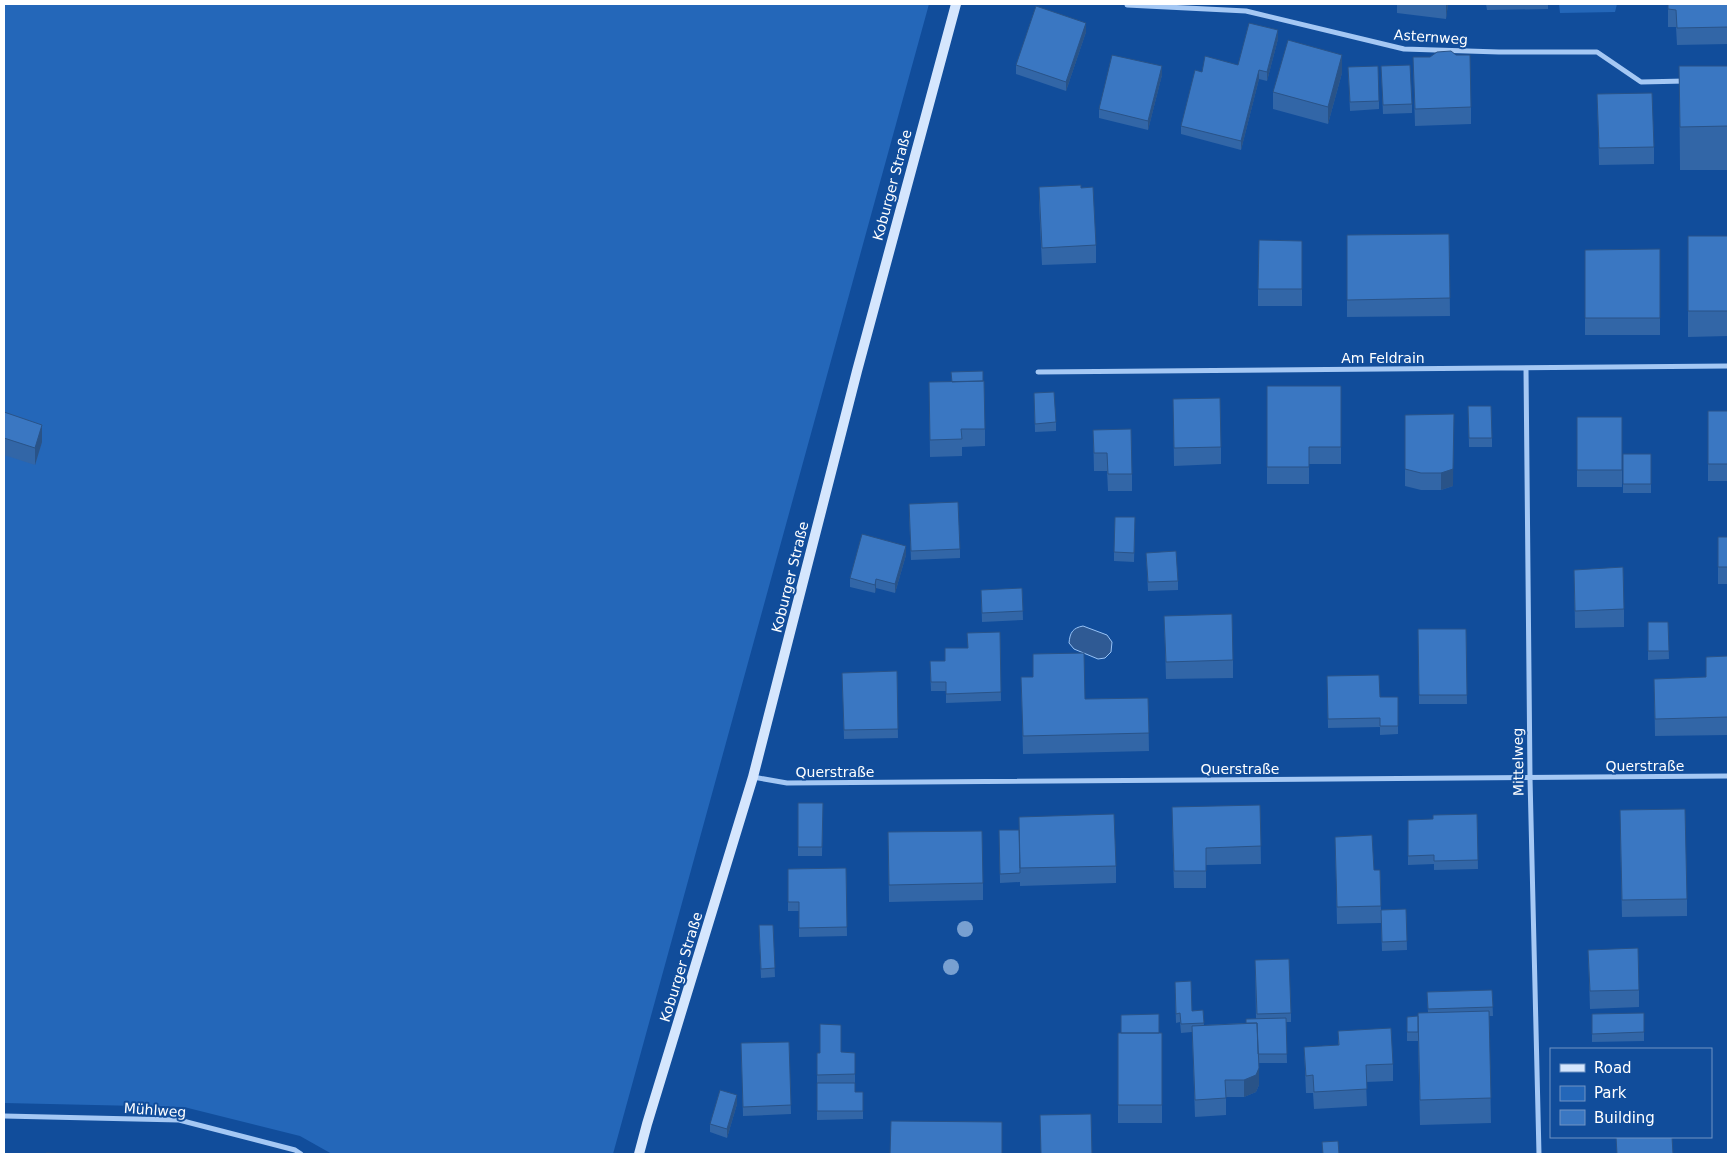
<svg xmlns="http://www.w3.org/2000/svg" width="1732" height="1158" font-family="'DejaVu Sans',sans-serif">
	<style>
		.green { fill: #2467b9 }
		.water { fill: #2f5a94; stroke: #97c3f7 }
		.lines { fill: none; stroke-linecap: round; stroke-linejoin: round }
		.minor { stroke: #a5c8f4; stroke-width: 5 }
		.secondary { stroke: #d5e6fd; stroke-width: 10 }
		.tree { fill: #78a0d1 }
		.wall { fill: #3266a7 }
		.shaded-wall { fill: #295388 }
		.building { fill: #3a77c2; stroke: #295388 }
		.labels { text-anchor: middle; stroke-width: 4; stroke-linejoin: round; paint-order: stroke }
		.street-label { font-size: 14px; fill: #fff; stroke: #114d9b }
	</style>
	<rect width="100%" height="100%" fill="#114d9b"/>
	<path class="green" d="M4,4H929L613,1154H332L300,1136L184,1107L4,1103Z
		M1559,4H1617L1615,12L1560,13Z"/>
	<path class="water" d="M1083,626L1107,635L1112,642L1111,652L1105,658L1098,659L1074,649L1069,643C1070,632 1073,628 1083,626Z"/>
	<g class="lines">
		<path class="minor" d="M1127,5L1246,11L1404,49L1499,52H1597L1641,82L1685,81
			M1526,369L1530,778L1539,1154
			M1038,372L1728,366
			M753,777L787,783L1728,776
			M4,1116L179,1120L295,1150L301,1154"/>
		<path class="secondary" d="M639,1154L647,1124L753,777L857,371L956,4"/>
	</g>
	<g class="tree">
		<circle cx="965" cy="929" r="8"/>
		<circle cx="951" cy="967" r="8"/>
	</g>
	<path class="wall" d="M1397,4H1448L1446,19L1397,13Z
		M1486,4H1548V9L1487,10Z
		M1668,4H1728V44L1677,45L1676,27H1668Z
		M1086,32L1066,91L1016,74V65Z
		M1278,39L1267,81L1259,79L1241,150L1181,134V126L1202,72L1238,65Z
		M1413,57L1471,107V124L1415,126Z
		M1381,66L1412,104V113L1383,114Z
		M1679,66H1728V170H1680Z
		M1348,67L1379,101V109L1350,111Z
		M1342,73L1328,124L1273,109V92Z
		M1162,75L1148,130L1099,118V109Z
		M1597,94L1654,147V164L1599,165Z
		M1039,187L1081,188L1096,245V263L1042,265L1039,204Z
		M1449,234L1450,316L1347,317V235Z
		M1688,236H1728V336L1688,337Z
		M1302,241V306H1258V289Z
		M1660,249V335H1585V250Z
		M929,382L985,429V446L962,447V456L930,457Z
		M1267,386H1341V464H1309V484H1267Z
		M1034,393L1056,422V431L1035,432Z
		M1173,399L1221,447V464L1174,466Z
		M1468,406L1492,438V447H1469Z
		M1708,411H1728V481H1708Z
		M4,412L42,442L35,465L4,455Z
		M1405,415L1453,486L1441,490H1421L1405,486Z
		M1577,417H1622V487H1577Z
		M1093,430L1132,474V491H1108L1107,471H1094Z
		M1623,454H1651V493H1623Z
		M909,513L960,549V558L911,560Z
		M1135,526L1134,562L1114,561V552Z
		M1718,537H1728V584H1718Z
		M1146,553L1178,581V590L1148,591Z
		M906,555L895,593L876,588L875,593L850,587V578Z
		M1574,570L1624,609V627L1575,628Z
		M1022,588L1023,620L982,622L981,590Z
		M1164,616L1233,660V678L1166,679Z
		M1648,622H1668L1669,659L1648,660Z
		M1418,629H1466L1467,704H1419Z
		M1000,632L1001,701L946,703V691H931L930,670L967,648Z
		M1033,654L1085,699L1148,698L1149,751L1023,754L1021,677H1033Z
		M1728,656V735L1655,736L1654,679L1706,677V657Z
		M897,671L898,738L844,739L842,673Z
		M1327,676L1380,697H1398V734L1380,735V727L1328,728Z
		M798,803H823L822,856H798Z
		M1260,805L1261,864L1206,865V888H1174L1172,824Z
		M1477,814L1478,869L1434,870V864L1408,865V820L1433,819Z
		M1620,827L1687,899V916L1622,917Z
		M999,830L1116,866V883L1020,886V880V882L1000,883Z
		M888,832L983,883V900L889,902Z
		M1335,837L1374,870H1380L1381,910L1406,909L1407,950L1382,951L1381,923L1337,924Z
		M846,868L847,936L799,937V911H788V869Z
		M773,925L775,977L761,978L759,934Z
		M1588,950L1639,990V1007L1590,1009Z
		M1255,960L1291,1013V1022H1286L1287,1063H1258L1259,1085L1256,1092L1244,1097H1226V1115L1195,1117L1192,1032L1181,1033L1180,1022L1176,1023L1175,990L1192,1011L1203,1010L1204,1025L1246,1023L1256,1019Z
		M1492,990L1493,1016H1489L1491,1123L1420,1125L1418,1039V1041H1407V1017L1418,1016L1428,1013L1427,992Z
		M1644,1013V1041L1592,1042V1014Z
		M1338,1031L1393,1064V1081L1366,1082L1367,1106L1314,1109L1313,1093H1306L1304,1047L1338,1045Z
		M1118,1033H1162V1123H1118Z
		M789,1042L791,1114L743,1116L741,1043Z
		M841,1052L855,1053V1092H863V1119L817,1120V1053Z
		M737,1104L727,1138L710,1132V1124Z"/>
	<path class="shaded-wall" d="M1446,4H1448L1446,19Z
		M1086,23V32L1066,91V82Z
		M1278,30V39L1267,81V72Z
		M1342,55V73L1328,124V107Z
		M1162,66V75L1148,130V121Z
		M1259,70V79L1241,150V141Z
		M1454,414L1453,486L1441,490V473Z
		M42,425V442L35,465V448Z
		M906,546V555L895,593V584Z
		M876,579V588L875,593V585Z
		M1259,1068V1085L1256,1092L1244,1097V1080Z
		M737,1095V1104L727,1138V1129Z"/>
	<path class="building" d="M1668,4H1728V27L1677,28L1676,10L1668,9Z
		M1036,6L1086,23L1066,82L1016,65Z
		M1249,23L1278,30L1267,72L1259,70L1241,141L1181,126L1195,70L1202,72L1205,56L1238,65Z
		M1288,40L1342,55L1328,107L1273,92Z
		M1451,51L1456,55H1470L1471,107L1415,109L1413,57H1430L1437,52Z
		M1112,55L1162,66L1148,121L1099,109Z
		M1410,65L1412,104L1383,105L1381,66Z
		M1378,66L1379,101L1350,102L1348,67Z
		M1679,66H1728V126L1680,127Z
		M1652,93L1654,147L1599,148L1597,94Z
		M1081,185V188L1093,187L1096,245L1042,248L1039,187Z
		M1449,234L1450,298L1347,300V235Z
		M1688,236H1728V311H1688Z
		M1259,240L1302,241V289H1258Z
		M1660,249V318H1585V250Z
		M983,371V381L952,382L951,372Z
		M984,381L985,429H961L962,439L930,440L929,382Z
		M1267,386H1341V447H1309V467H1267Z
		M1054,392L1056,422L1035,424L1034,393Z
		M1220,398L1221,447L1174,448L1173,399Z
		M1468,406H1491L1492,438H1469Z
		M1708,411H1728V464H1708Z
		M4,412L42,425L35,448L4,438Z
		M1454,414L1453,469L1441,473H1421L1405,469V415Z
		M1577,417H1622V470H1577Z
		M1131,429L1132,474H1108L1107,453H1094L1093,430Z
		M1623,454H1651V484H1623Z
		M958,502L960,549L911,551L909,504Z
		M1115,517H1135L1134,553L1114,552Z
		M862,534L906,546L895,584L876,579L875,585L850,578Z
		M1718,537H1728V567H1718Z
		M1176,551L1178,581L1148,582L1146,553Z
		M1623,567L1624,609L1575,611L1574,570Z
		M1022,588L1023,611L982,613L981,590Z
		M1232,614L1233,660L1166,662L1164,616Z
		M1648,622H1668L1669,651H1648Z
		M1418,629H1466L1467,695H1419Z
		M1000,632L1001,692L946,694V682H931L930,661H945V648H968L967,633Z
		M1084,653L1085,699L1148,698L1149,733L1023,736L1021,677H1033V654Z
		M1728,656V717L1655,719L1654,679L1706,677V657Z
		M897,671L898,729L844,730L842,673Z
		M1379,675L1380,697H1398V726H1380V718L1328,719L1327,676Z
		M798,803H823L822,847H798Z
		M1260,805L1261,846L1206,848V871H1174L1172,807Z
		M1685,809L1687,899L1622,900L1620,810Z
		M1114,814L1116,866L1020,868L1019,817Z
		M1477,814L1478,860L1434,861V855L1408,856V820L1433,819V815Z
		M999,830H1019L1020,873L1000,874Z
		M982,831L983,883L889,885L888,832Z
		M1372,835L1374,870H1380L1381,906L1337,907L1335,837Z
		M846,868L847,927L799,928V902H788V869Z
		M1406,909L1407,941L1382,942L1381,910Z
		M759,925H773L775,968L761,969Z
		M1638,948L1639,990L1590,991L1588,950Z
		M1289,959L1291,1013L1257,1014L1255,960Z
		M1191,981L1192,1011L1203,1010L1204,1023L1181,1024L1180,1013L1176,1014L1175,982Z
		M1492,990L1493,1007L1428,1009L1427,992Z
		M1489,1011L1491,1098L1420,1100L1418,1013Z
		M1644,1013V1032L1592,1034V1014Z
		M1159,1014V1033H1121V1015Z
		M1418,1016V1032H1407V1017Z
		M1286,1018L1287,1054H1258L1257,1023H1246V1019Z
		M1257,1023L1259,1068L1256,1075L1244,1080H1225L1226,1098L1195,1100L1192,1026Z
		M820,1024L841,1025V1052L855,1053V1074L817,1075V1053H820Z
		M1391,1028L1393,1064L1366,1065L1367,1089L1314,1092L1313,1075L1306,1076L1304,1047L1339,1045L1338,1031Z
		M1118,1033H1162V1105H1118Z
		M789,1042L791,1105L743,1107L741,1043Z
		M817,1083H855V1092H863V1111H817Z
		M720,1090L737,1095L727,1129L710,1124Z
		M1091,1114L1092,1154H1041L1040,1115Z
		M891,1121L1002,1122V1154H890Z
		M1616,1137H1672L1673,1154H1617Z
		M1338,1141L1339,1154H1323L1322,1142Z
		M46,1153L76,1154H46Z"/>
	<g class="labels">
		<g class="street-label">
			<text transform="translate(1431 37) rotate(4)" y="5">Asternweg</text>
			<text transform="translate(892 185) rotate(-75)" y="5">Koburger Straße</text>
			<text x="1383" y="363">Am Feldrain</text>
			<text transform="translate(790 577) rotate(-76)" y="5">Koburger Straße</text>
			<text transform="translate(1518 762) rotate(-91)" y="5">Mittelweg</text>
			<text x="1645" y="771">Querstraße</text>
			<text x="1240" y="774">Querstraße</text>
			<text x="835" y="777">Querstraße</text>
			<text transform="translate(681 967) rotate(-73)" y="5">Koburger Straße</text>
			<text transform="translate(155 1110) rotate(4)" y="5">Mühlweg</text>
		</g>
	</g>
	<rect width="1732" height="1158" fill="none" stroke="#ffffff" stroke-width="10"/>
	<rect x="1550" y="1048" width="162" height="90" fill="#114d9b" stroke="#7094c3"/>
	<rect x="1560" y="1064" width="25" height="8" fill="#d5e6fd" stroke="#7094c3"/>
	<text x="1594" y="1073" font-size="15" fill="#ffffff">Road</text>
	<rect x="1560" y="1086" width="25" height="15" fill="#2467b9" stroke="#7094c3"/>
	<text x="1594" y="1098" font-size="15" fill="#ffffff">Park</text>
	<rect x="1560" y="1110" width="25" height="15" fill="#3a77c2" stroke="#7094c3"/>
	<text x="1594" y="1123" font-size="15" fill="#ffffff">Building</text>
</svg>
